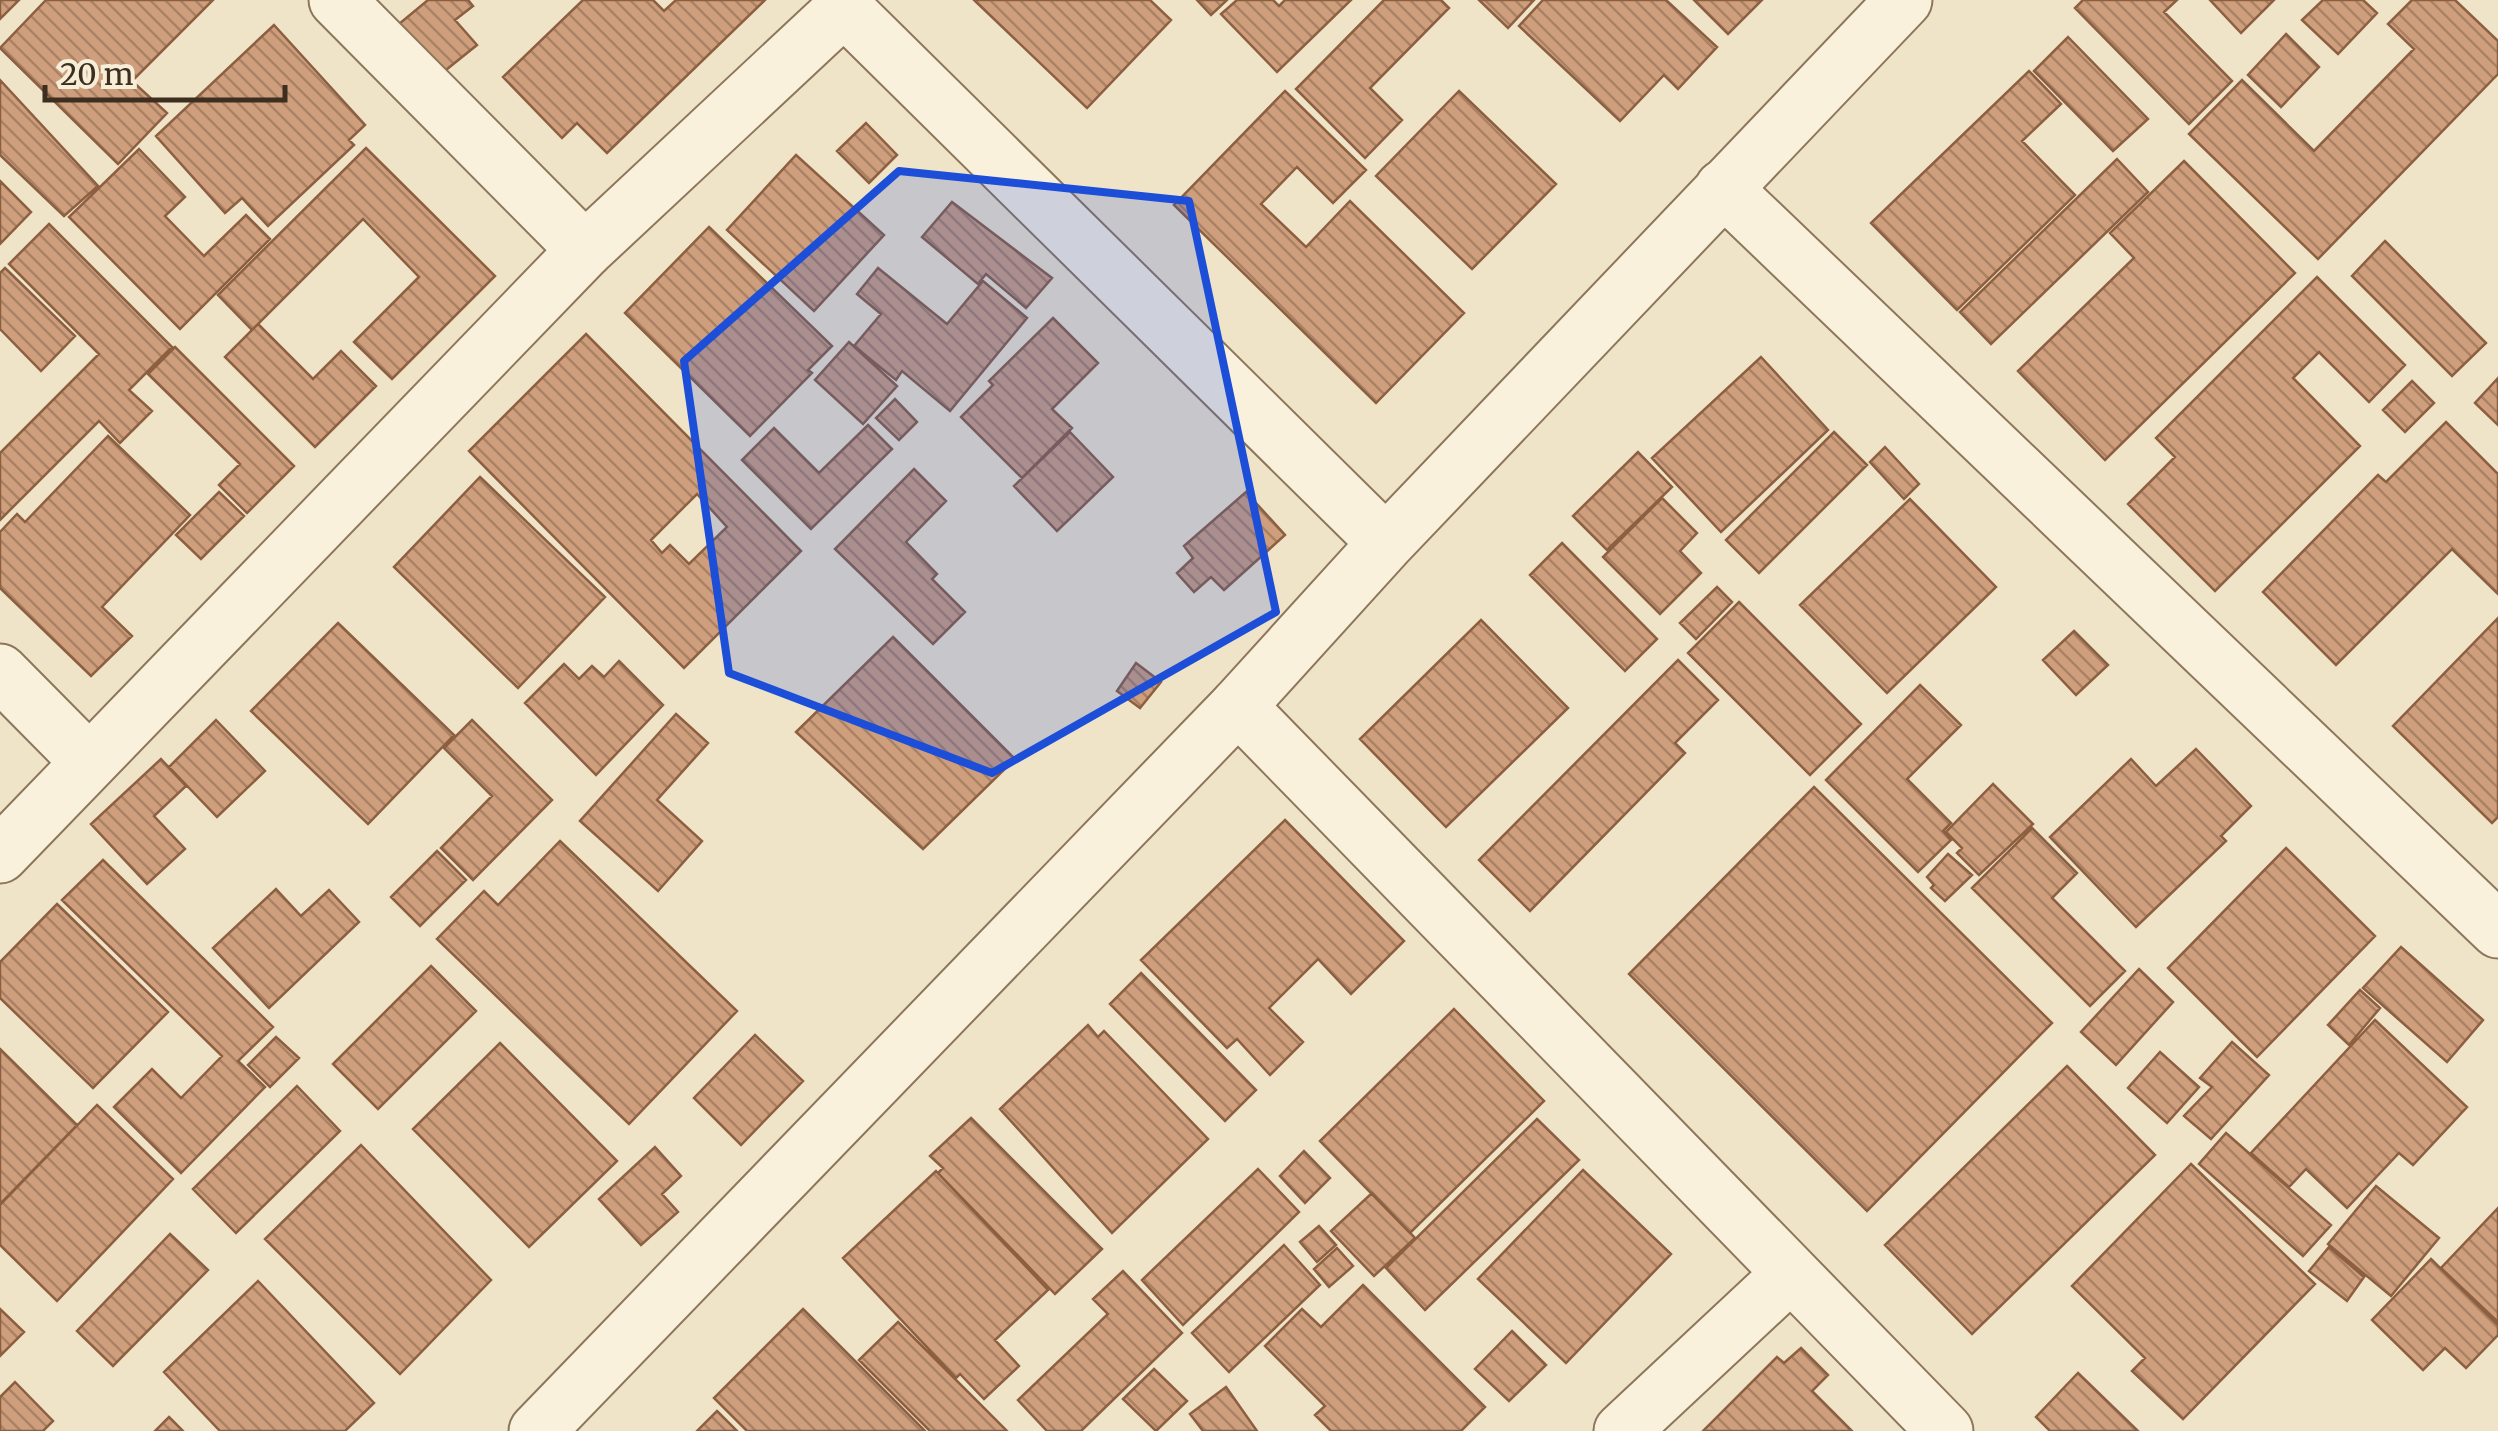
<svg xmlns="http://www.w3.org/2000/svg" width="2498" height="1431" font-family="Merriweather,serif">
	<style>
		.building { fill: url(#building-back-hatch); stroke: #8d5f41; stroke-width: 2.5; fill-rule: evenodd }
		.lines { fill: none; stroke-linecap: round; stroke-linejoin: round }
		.minor-casing { stroke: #8d765c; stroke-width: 59 }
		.tertiary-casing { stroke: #8d765c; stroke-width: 59 }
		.minor { stroke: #faf1dc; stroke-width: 55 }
		.tertiary { stroke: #faf1dc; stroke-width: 55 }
		.marked { fill: #1d4ed8; fill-opacity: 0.2; stroke: #1d4ed8; stroke-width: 8; stroke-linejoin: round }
	</style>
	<defs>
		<pattern id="building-back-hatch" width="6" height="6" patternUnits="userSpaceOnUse" patternTransform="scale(2.5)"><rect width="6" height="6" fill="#cf9f7d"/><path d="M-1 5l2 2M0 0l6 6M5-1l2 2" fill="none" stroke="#a98266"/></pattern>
	</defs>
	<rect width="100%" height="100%" fill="#f0e4c8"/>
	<path class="building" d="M0,0H19L0,19Z
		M46,0H213L132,81L167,113L118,164L0,48Z
		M428,0H468L473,6L455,20L477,45L426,86L391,43L406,30L399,24Z
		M583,0H653L664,11L676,0H765L607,153L577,123L562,138L503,77Z
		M974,0H1150L1171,20L1087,108Z
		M1197,0H1227L1211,15Z
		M1237,0H1273L1279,6L1285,0H1351L1277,72L1221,14Z
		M1384,0H1441L1449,8L1370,88L1402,120L1365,158L1296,89Z
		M1479,0H1534L1508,28Z
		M1543,0H1666L1717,47L1678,89L1664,75L1620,121L1519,26Z
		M1694,0H1762L1728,34Z
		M2083,0H2177L2164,12L2232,81L2189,124L2075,8Z
		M2210,0H2274L2241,33Z
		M2323,0H2363L2377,13L2338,54L2302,20Z
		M2412,0H2455L2498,41V74L2318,259L2189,134L2242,80L2314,151L2414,49L2388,24Z
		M274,25L365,125L349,140L354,145L268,226L242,198L225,213L156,136Z
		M2286,34L2319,67L2281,107L2248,75Z
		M2068,37L2148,119L2113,151L2034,71Z
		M2029,71L2061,104L2022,141L2075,195L1957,310L1871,223Z
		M0,80L98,186L64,216L0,155Z
		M1285,91L1366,170L1333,203L1297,167L1261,204L1306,247L1350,201L1464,313L1376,403L1174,205Z
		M1459,91L1556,184L1472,269L1376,176Z
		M866,123L897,155L869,183L837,151Z
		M366,148L495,276L392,379L354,342L419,277L363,219L252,330L218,295Z
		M139,149L185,197L165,216L204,256L246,215L270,239L180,329L69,217Z
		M796,155L884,235L814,311L727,230Z
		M2117,159L2148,192L1991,344L1960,312Z
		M2184,161L2295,273L2105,460L2018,371L2134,258L2110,233Z
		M0,181L31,212L0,244Z
		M952,202L1052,278L1026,308L986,274L978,284L922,237Z
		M49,224L172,347L129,390L152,411L120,443L99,421L0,520V453L99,354L9,264Z
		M709,227L832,346L808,370L812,373L750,436L625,313Z
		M2385,241L2486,343L2452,376L2352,276Z
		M5,268L75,336L41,371L0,329V273Z
		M878,268L947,324L983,281L1027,318L950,411L902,371L896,380L854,346L881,314L857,294Z
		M2317,277L2405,365L2369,402L2319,352L2293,378L2360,446L2215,591L2128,504L2175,457L2156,438Z
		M1053,318L1098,363L1052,409L1072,428L1022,478L961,417L993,385L989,381Z
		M258,324L313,379L341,351L376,386L315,447L225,357Z
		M586,334L801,551L684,668L469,451ZM697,494L727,527L689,564L670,545L662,553L651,540Z
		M849,342L897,386L863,424L815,380Z
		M175,347L294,466L247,513L219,485L240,464L148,374Z
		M1761,357L1828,430L1721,532L1652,458Z
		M2498,378V425L2475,403Z
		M2412,381L2434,403L2405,432L2383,410Z
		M895,399L917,422L899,440L876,418Z
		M2446,422L2498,474V594L2452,549L2336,665L2263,592L2378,475L2386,482Z
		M868,425L892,449L811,529L742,460L774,428L819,473Z
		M1070,432L1113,477L1057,531L1014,486Z
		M1834,432L1867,465L1759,573L1726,540Z
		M108,436L190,515L102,607L132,636L91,676L0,588V532L17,514L25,522Z
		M1885,447L1919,484L1904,499L1870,462Z
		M1638,452L1672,487L1607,550L1573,516Z
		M914,469L946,501L906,542L937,574L932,579L965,612L933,644L835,549Z
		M480,477L605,597L518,688L394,567Z
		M219,492L244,516L201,559L176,535Z
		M1246,492L1285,535L1224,590L1211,577L1194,592L1177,573L1193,558L1184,546Z
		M1662,498L1697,533L1680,551L1701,573L1660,614L1603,557Z
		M1910,499L1996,587L1887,693L1800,605Z
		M1562,543L1657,639L1625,671L1530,575Z
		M1717,587L1732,602L1696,639L1680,623Z
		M1739,602L1861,724L1810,775L1688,653Z
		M2498,618V817L2492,823L2393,726Z
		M1481,620L1568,708L1446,827L1360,739Z
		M338,623L454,735L368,824L251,711Z
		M2074,631L2108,665L2076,695L2043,660Z
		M893,637L1015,759L923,849L796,732Z
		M1678,660L1718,700L1675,743L1685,753L1530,911L1479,860Z
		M619,661L663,705L596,775L525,703L564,664L579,679L592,666L604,677Z
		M1136,663L1161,682L1140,708L1117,691Z
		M1920,685L1961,725L1907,779L1951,823L1943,831L1951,840L1918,872L1826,780Z
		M676,714L708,743L657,800L702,841L658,891L580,821Z
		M216,720L265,771L217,817L169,767Z
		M472,720L552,800L473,880L441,848L492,796L444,748Z
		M2196,749L2251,806L2221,836L2226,841L2136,927L2050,837L2131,759L2156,786Z
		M161,759L186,786L154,816L185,849L147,884L91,824Z
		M1993,784L2033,824L1979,875L1957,853L1962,848L1946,832Z
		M1814,787L2052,1023L1867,1211L1629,974Z
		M1285,820L1404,941L1351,994L1318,959L1269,1008L1303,1042L1270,1075L1237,1039L1227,1048L1141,960Z
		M2032,828L2077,873L2052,898L2125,971L2090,1006L1972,888Z
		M560,841L737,1011L629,1124L437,939L484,891L498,905Z
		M2286,848L2375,936L2257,1057L2168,968Z
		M437,851L466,880L420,926L391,897Z
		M1948,854L1972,875L1945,901L1931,888L1934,885L1927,877Z
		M103,860L273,1027L238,1061L265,1087L181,1173L114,1107L152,1069L181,1098L222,1056L62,900Z
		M276,889L301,916L329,890L359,922L269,1008L213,948Z
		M57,904L168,1012L93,1088L0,998V962Z
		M2401,947L2483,1020L2447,1062L2363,988Z
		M431,966L476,1011L378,1109L333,1064Z
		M2139,969L2173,1002L2116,1065L2081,1032Z
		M1141,973L1256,1090L1225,1121L1110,1004Z
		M2360,990L2380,1008L2349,1045L2328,1025Z
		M1454,1009L1544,1101L1410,1233L1320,1141Z
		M2375,1020L2467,1107L2413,1165L2399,1153L2347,1208L2306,1169L2289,1187L2251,1153Z
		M1088,1025L1098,1037L1104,1031L1208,1139L1112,1233L1000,1109Z
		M755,1035L803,1081L741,1145L694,1098Z
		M276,1037L299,1058L270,1087L248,1065Z
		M2232,1042L2269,1075L2211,1139L2184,1116L2212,1087L2200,1078Z
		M500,1043L617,1161L529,1247L413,1129Z
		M0,1049L77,1125L0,1204Z
		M2160,1052L2199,1087L2167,1123L2128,1088Z
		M2067,1066L2155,1155L1972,1334L1885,1245Z
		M297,1086L340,1131L236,1233L193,1189Z
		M97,1105L173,1179L57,1301L0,1245V1205Z
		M971,1118L1102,1249L1055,1294L938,1173L943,1168L930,1156Z
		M1537,1119L1579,1160L1425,1310L1386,1268Z
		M2226,1133L2331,1225L2303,1256L2199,1164Z
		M361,1145L491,1280L400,1374L265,1239Z
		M655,1147L681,1176L662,1194L678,1212L641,1245L599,1199Z
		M1304,1151L1330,1178L1305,1203L1280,1176Z
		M2191,1164L2315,1284L2183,1419L2132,1371L2145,1358L2072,1286Z
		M1258,1169L1299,1212L1183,1325L1142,1280Z
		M1583,1170L1671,1254L1566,1363L1478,1279Z
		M936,1171L1048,1290L995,1340L1019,1366L984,1399L960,1374L956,1378L843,1258Z
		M2376,1186L2439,1238L2391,1296L2328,1244Z
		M1372,1193L1415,1238L1374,1276L1331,1231Z
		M2498,1208V1322L2441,1268Z
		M1319,1226L1336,1245L1317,1262L1300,1242Z
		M170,1234L208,1270L113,1366L77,1331Z
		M1284,1245L1320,1285L1229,1372L1192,1333Z
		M2329,1247L2364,1277L2347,1301L2309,1271Z
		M1337,1248L1353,1266L1329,1287L1314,1269Z
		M2431,1259L2498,1325V1335L2466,1368L2445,1348L2423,1370L2372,1320Z
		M1123,1271L1182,1333L1081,1431H1047L1018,1400L1108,1314L1093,1299Z
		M258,1281L374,1403L345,1431H220L164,1372Z
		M1363,1285L1485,1407L1461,1431H1331L1315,1415L1325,1406L1265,1346L1302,1309L1321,1327Z
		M0,1309L24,1332L0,1356Z
		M803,1309L925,1431H747L714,1398Z
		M898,1322L1007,1431H930L859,1360Z
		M1512,1331L1546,1365L1509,1401L1475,1369Z
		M1801,1348L1828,1375L1812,1391L1852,1431H1703L1777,1357L1784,1363Z
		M1154,1369L1187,1401L1156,1431L1123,1399Z
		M2078,1373L2138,1431H2050L2036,1417Z
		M15,1382L53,1421L43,1431H0V1397Z
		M1226,1387L1257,1431H1203L1190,1414Z
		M717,1411L737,1431H697Z
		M169,1417L183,1431H155Z"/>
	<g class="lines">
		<defs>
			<path id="minor" d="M1723,188L2498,930
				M0,672L89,762
				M1238,706L1945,1431
				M0,855L585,250
				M1622,1431L1789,1275"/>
			<path id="tertiary" d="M337,0L585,250L844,8L1386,543
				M537,1431L1238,706L1386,543L1904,0"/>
		</defs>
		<use href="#minor" class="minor-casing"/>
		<use href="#tertiary" class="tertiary-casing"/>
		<use href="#minor" class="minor"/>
		<use href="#tertiary" class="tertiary"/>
	</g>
	<path class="marked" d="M899,171L1189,201L1276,612L992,773L729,673L684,361Z"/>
	<path d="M45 85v15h240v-15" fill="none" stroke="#3d2e20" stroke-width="5"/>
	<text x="60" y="85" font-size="30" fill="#3d2e20" stroke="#f7eed8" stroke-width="8" paint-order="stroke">20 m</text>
</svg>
